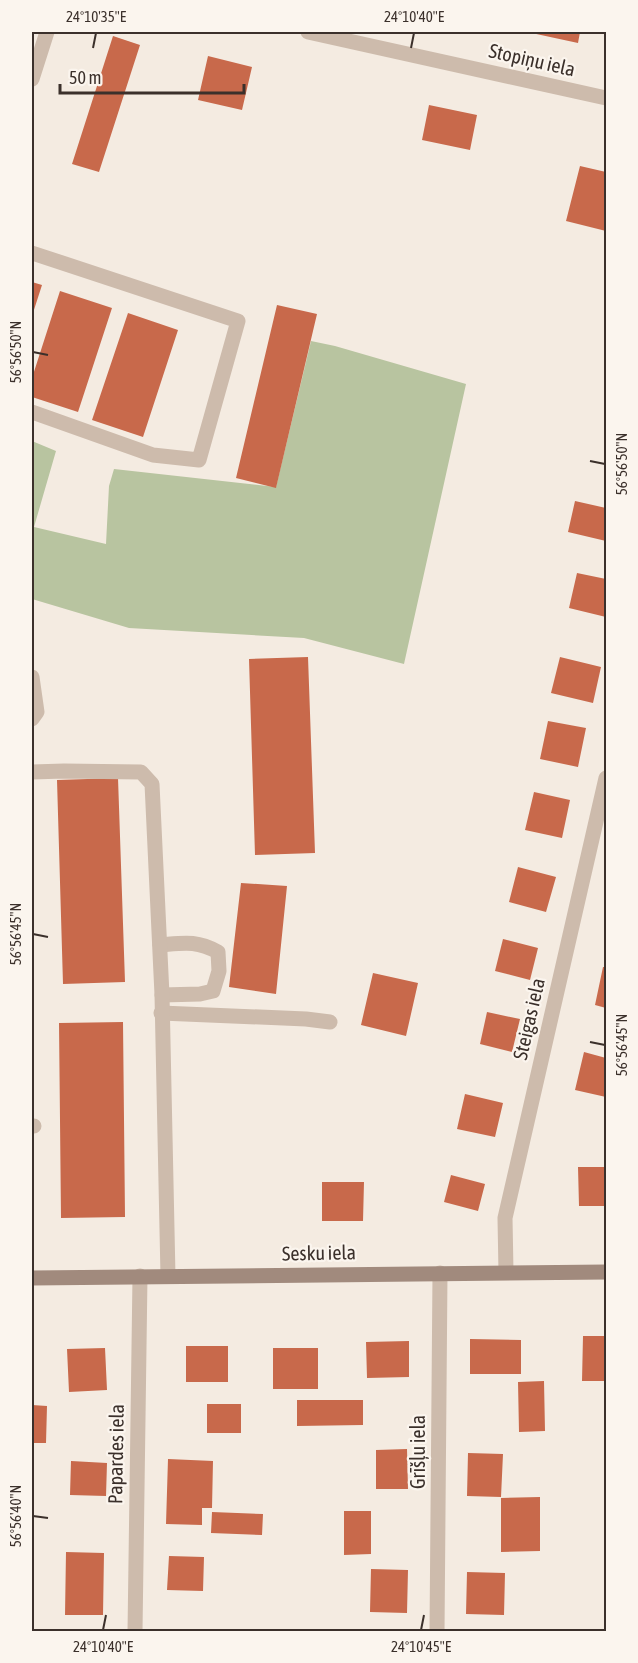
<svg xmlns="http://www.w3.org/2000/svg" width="638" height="1663" font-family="'Asap Condensed',sans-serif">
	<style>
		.green { fill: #b8c4a0 }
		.building { fill: #c8694b }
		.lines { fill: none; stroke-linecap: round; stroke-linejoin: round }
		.lane { stroke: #cdbbac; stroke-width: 15 }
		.street { stroke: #cdbbac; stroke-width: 15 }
		.secondary { stroke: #a18a7d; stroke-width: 15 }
		.ticks { fill: none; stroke: #3b302b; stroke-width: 2 }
		.labels { text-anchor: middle; stroke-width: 4.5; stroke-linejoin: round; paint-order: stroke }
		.street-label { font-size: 20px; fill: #3b302b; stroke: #fbf5ee }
		.neatline { fill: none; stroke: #3b302b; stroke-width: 2 }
		.ticks-label { font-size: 15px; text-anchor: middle; fill: #3b302b }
	</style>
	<rect width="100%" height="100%" fill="#f4ebe1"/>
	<path class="green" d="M311,341L335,346L466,384L404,664L304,638L129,628L32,599V441L56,451L34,527L106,544L109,486L114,469L276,487Z"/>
	<path class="building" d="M527,32H580L578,43Z
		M113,36L140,45L99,172L72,164Z
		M208,56L252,67L242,110L198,100Z
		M429,105L477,115L470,150L422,140Z
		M580,166L606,172V231L566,221Z
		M32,282L42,285L32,316Z
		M60,291L112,308L78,412L32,397V378Z
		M277,305L317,314L276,488L236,478Z
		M128,313L178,330L143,437L92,420Z
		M575,501L606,508V541L568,532Z
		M577,573L606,579V617L569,608Z
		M308,657L315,853L255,855L249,659Z
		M560,657L601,667L593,703L551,693Z
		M548,721L586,728L578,767L540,759Z
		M118,778L125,982L63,984L57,780Z
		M534,792L570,800L562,838L525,830Z
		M518,867L556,877L546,912L509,902Z
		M241,883L287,886L276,994L229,987Z
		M503,939L538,948L530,980L495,971Z
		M603,967H606V1008L595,1005Z
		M373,973L418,983L406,1036L361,1025Z
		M487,1012L520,1019L512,1052L480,1044Z
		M123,1022L125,1217L61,1218L59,1023Z
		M584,1052L606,1058V1097L575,1090Z
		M465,1094L503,1103L495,1137L457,1129Z
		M578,1167H606V1206H579Z
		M451,1175L485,1184L478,1211L444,1202Z
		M322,1182H364L363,1221H322Z
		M583,1336H606V1381H582Z
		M470,1339L521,1340V1374H470Z
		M409,1341V1377L367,1378L366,1342Z
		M186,1346H228V1382H186Z
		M105,1348L107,1390L69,1392L67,1349Z
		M273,1348H318V1389H273Z
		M544,1381L545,1431L519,1432L518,1382Z
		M297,1400H363V1425L297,1426Z
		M207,1404H241V1433H207Z
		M32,1405L47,1406L46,1443H32Z
		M407,1449L408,1489H376V1450Z
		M468,1453L503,1454L501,1497L467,1496Z
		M168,1459L213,1461L212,1508H202V1525L166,1524Z
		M71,1461L107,1463L106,1496L70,1495Z
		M540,1497V1551L501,1552V1498Z
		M344,1511H371V1554L344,1555Z
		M212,1512L263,1514L262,1535L211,1533Z
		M66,1552L104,1553L103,1615H65Z
		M169,1556L204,1557L203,1591L167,1590Z
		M371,1569L408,1570L407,1613L370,1612Z
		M467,1572L505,1573L504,1615L466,1614Z"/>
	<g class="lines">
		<path class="lane" d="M32,79L47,32
			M32,253L238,321L199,460L153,455L32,412
			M32,677L37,712L32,719
			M160,945C184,943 196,940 218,952L219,971L213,991L200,994L162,995
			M161,1013L306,1019L330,1022
			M32,1126H34"/>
		<path class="street" d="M308,32L606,98
			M32,772L64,771L141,772L152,784L162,995L168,1276
			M506,1272L505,1218L606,778
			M135,1632L140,1276
			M437,1632L440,1273"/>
		<path class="secondary" d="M32,1278L606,1272"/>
	</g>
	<path class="ticks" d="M93,48L96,33M411,48L414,33M33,352L48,355M590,461L605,464M33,934L48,937M590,1042L605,1045M33,1516L48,1518M103,1630L106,1615M421,1630L424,1615"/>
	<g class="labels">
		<g class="street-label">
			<text transform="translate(532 60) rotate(13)" y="7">Stopiņu iela</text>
			<text transform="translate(529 1019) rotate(-77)" y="7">Steigas iela</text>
			<text transform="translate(319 1253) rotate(-1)" y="7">Sesku iela</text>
			<text transform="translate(418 1452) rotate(-90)" y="7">Grīšļu iela</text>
			<text transform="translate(116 1454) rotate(-89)" y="7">Papardes iela</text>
		</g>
	</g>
	<rect width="638" height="1663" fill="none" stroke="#fbf5ee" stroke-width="66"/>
	<path d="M60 84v9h184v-9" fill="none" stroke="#3b302b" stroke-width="3"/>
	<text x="69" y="84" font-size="18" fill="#3b302b" stroke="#fbf5ee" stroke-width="4.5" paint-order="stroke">50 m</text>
	<rect x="33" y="33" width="572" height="1597" class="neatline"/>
	<g class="ticks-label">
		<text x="96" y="22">24°10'35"E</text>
		<text x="414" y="22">24°10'40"E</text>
		<text transform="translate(16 352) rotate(-90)" y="5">56°56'50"N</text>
		<text transform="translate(622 464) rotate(-90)" y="5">56°56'50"N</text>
		<text transform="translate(16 934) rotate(-90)" y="5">56°56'45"N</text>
		<text transform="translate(622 1045) rotate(-90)" y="5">56°56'45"N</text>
		<text transform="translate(16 1516) rotate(-90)" y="5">56°56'40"N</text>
		<text x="103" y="1652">24°10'40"E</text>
		<text x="421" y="1652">24°10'45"E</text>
	</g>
</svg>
